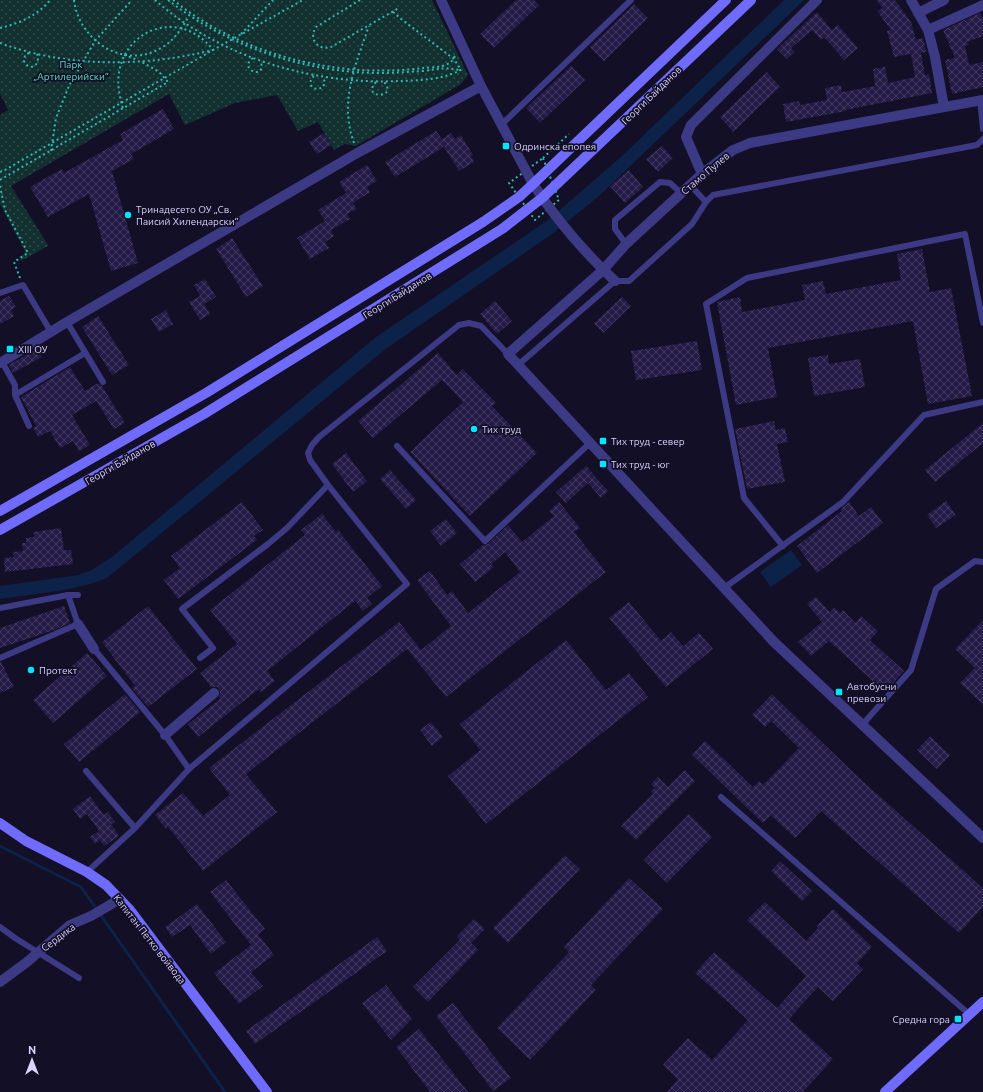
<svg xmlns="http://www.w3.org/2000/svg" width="983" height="1092" font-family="Ubuntu,sans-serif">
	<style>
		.park { fill: url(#park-dots) }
		.water { fill: #0c2248 }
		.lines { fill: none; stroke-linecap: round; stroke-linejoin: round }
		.stream { stroke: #0c2248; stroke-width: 3 }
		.building { fill: url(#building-cross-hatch) }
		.path { stroke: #2fb8b0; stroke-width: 2; stroke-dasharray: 2 3; stroke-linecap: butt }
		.lane { stroke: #3d3a85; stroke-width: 6 }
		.street { stroke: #3d3a85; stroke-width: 10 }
		.secondary { stroke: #6f6bff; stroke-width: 10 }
		.poi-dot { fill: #00e5ff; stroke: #130f26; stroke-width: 1.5 }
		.labels { text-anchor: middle; stroke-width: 3.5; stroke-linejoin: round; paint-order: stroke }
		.park-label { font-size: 10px; fill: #5fe0c0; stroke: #130f26 }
		.street-label { font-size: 10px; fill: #d9d4ff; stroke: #130f26 }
		.poi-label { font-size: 10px; fill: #d9d4ff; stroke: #130f26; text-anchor: start }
	</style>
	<defs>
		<pattern id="park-dots" width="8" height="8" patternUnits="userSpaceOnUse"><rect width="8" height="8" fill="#12302f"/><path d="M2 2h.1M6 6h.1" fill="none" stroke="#344d4e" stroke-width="1.8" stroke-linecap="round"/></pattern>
		<pattern id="building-cross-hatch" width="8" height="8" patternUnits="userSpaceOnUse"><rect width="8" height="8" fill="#241b47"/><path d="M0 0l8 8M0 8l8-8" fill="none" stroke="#433b63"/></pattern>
	</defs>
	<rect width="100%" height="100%" fill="#130f26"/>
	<path class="park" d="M0,0H432L468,75L461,84L356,146L345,144L334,150L318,122L298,131L277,95L235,103L185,125L169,94L11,186L48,245V246L21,261L19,257L24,254L25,251L0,204V115L8,110L0,94Z"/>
	<path class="water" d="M784,0H804L599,196L552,234L387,348L107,578C77,591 33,594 0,599V586L78,575L90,571L112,557L376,337L548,220L622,156Z
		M791,550L802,565L771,587L760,572Z"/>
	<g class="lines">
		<path class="stream" d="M0,846L81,887L225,1092"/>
	</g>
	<path class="building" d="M516,0H534L539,5L494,48L480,34Z
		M876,0H895L911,22L916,40L923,38L926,52L921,53L925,75L929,74L932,93L845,110L846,111L786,122L783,104L799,101L800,105L827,100L825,88L841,85L842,92L875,86L873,69L885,67L888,83L915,77L911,54L894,57L887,31L891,30L877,11L883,8Z
		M634,4L648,18L604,61L590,47Z
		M817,12L832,30L838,25L858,48L844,60L824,37L821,40L812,30L791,48L795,52L787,59L777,49Z
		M980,13L983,20V36L967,42L969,45L965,46L969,65L983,62V87L952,94L945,60L955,58L943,30Z
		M571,66L585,80L540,123L526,108Z
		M767,72L780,87L733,132L720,117Z
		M163,109L174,129L131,154L134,159L112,171L138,263L111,271L89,194L48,217L30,187L62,169L64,173L123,140L120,134Z
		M436,131L442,139L451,133L455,139L461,135L473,155L471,157L474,162L459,171L444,147L395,177L385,162Z
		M324,133L331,145L317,154L309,142Z
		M662,146L673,158L658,172L646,159Z
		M367,165L377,181L367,187L370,192L353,203L357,209L347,214L350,219L331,230L334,236L325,242L329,248L310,259L297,238L325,221L318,210L346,193L339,182Z
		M629,170L643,187L625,203L610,186Z
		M232,238L263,286L246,297L216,249Z
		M922,249L930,292L951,288L972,396L928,404L913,321L768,348L777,397L736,405L717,302L740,297L742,312L805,300L802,285L823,281L826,294L901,280L897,254Z
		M205,279L216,297L204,304L210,314L200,320L189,302L200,296L194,285Z
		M9,296L16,307L11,310L14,316L0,324V301Z
		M622,297L631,306L603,333L594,323Z
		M495,301L512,321L497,334L480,314Z
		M166,310L173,324L159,332L151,319Z
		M98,316L129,365L112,375L82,327Z
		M697,341L702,370L636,380L631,351Z
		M37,348L42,357L13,373L9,365Z
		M438,353L457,375L463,369L496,403L492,406L537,453L470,516L410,452L463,402L442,380L373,438L358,421Z
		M828,355L829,364L860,359L865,387L814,396L808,358Z
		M70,367L85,391L98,383L102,386L125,423L114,429L96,401L72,415L90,445L79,451L73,441L60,448L50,431L38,437L33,428L36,426L21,397Z
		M774,421L776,430L785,428L788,442L777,444L785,482L747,489L735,429Z
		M983,423V443L935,482L925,470Z
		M346,453L367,481L353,492L332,464Z
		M586,466L608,491L601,498L588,483L566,503L556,492Z
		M390,470L416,500L406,509L380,479Z
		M946,501L956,515L936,528L927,515Z
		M242,502L263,530L254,536L257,540L178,599L164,580L180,568L171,556Z
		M559,502L580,528L574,532L606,572L446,697L407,649L246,774L277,812L203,871L168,827L166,829L155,815L183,793L203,816L230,795L209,768L399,622L421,650L451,626L417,580L430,571L447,595L452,591L468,613L520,572L505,552L491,564L494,567L475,582L460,564L483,545L488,544L508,525L522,542L554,516L549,511Z
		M849,502L859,516L871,507L883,523L817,573L797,546L842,511L841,509Z
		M322,514L336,532L338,530L382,586L367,598L372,604L363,611L355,601L267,671L275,681L261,692L259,689L198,737L188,724L220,699L219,697L220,692L217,687H211L200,673L237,644L210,610L305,535L301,530Z
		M446,519L457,533L441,546L430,531Z
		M61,528L64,550H71L73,564L5,572L4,558L14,557L13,552L23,551L22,543H26V538L34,537V532Z
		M816,597L830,612L834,607L840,613L843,610L855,623L861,616L878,631L870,640L904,671L885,692L829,641L811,656L798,642L822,622L807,604Z
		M629,602L661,641L671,632L683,646L699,633L713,649L666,687L609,618Z
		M64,606L70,623L54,630L0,648V628Z
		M148,606L197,669L148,707L132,688L135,686L102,642Z
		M983,620V705L960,683L975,668L955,649Z
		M566,640L606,690L629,673L648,697L486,824L448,776L480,750L460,724Z
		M87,653L107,676L53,723L33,700Z
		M0,662H1L14,687L0,693Z
		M125,694L140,712L79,762L64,744Z
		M772,694L859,778L983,888V907L959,933L821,811L795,838L771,815L763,823L692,755L705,741L753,787L759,781L763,785L799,748L771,721L765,727L752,715Z
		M431,722L443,737L432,746L420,730Z
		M930,736L950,755L937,769L917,750Z
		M685,770L695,781L636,840L621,826L653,794L651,791L655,788L651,784L658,777L668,787Z
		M90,796L104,815L108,812L115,822L111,824L119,836L104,846L100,840L95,844L90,837L99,831L87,814L80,819L73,809Z
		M689,814L712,837L667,883L644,860Z
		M565,855L580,869L508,943L493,928Z
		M780,861L812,891L802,901L771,871Z
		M629,878L663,909L591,985L596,990L530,1060L497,1028L569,952L564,947Z
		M226,880L265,929L258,934L274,955L251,972L263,986L239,1004L214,973L251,945L210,892Z
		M765,902L806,941L818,928L817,926L833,909L872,947L857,963L863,969L833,1001L818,987L789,1019L833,1059L803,1092H667L678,1079L663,1065L688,1038L712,1060L748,1020L695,973L714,952L777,1008L806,976L747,920Z
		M197,904L226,942L211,954L190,925L172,937L165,927Z
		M474,919L485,929L471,943L478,950L428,1002L413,987L460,940L457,936Z
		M377,937L387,951L255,1044L246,1031Z
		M386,985L412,1019L391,1040L362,1003Z
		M453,1003L511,1078L493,1091L436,1016Z
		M419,1029L468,1092H430L396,1047Z"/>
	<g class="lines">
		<path class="path" d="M74,0C79,41 124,70 161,48C174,41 182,28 189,16
			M155,0C221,58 313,85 400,81C421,80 444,80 462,69
			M168,0C227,46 302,72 377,73C393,73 408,72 423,71C438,69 444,67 459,70
			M173,0C242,55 337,79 423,68C434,67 452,68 455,55
			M360,0L316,27C308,39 318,51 331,47L399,8
			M393,12L401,19L454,59L461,70
			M0,28C20,23 37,16 50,0
			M241,34L273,0
			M0,43C68,68 144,67 213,50C177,3 111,34 119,91C120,97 121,103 123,108
			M29,53L25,55L24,61C29,72 41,66 37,54
			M124,55L138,60
			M253,58C237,69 266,81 261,62
			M314,76C306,83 313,93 323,87L325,82L323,78
			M376,82C360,99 399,99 384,82
			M354,143C339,102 355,66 369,26
			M51,151L56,118L69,86L95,41L132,0
			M543,158L569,134
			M543,158L559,200L535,220L509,183Z
			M0,172L5,170L213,50L303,0
			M0,180L168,82L159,72L142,62
			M0,186L5,210L28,253L14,262L20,278"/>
		<path class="lane" d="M980,100L983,129
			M501,125L631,0
			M690,185L706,202
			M626,244L615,229V220L660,182L670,183L681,193
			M0,293L23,285L51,332
			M67,322L103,382
			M2,362L15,385V395L29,426
			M518,365L615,281H629L692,224L706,202L713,195L977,145L983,139
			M15,395L85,353
			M397,446L485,541L590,443
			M783,546L744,498L706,304L747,278L965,234L983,323
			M724,588L843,502L924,415L983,402
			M0,608L68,595H78
			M94,649L165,735L189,769
			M0,658L78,624L68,595
			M200,658L213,648L182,609L268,544L287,528L328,485
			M862,725L911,670L936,589L975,561L983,562
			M86,771L135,828
			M721,797L969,1014
			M87,872L135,828L189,769L407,584L328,485L310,460L308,453L312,445L319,437L459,325L469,323L481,326L508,354
			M0,927L15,938L79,978"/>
		<path class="street" d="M441,0L481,86L533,184C556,219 584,252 615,281
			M911,0L928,30L935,57L944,107
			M918,13L944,0
			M928,30L983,5
			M983,100L750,143L733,150L702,174L626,244L603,270L508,354L774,642L983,838
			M702,174L686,137L691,125L817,0
			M0,363L67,322L359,152L481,86
			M78,624L94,649
			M165,735L214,693
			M0,982L27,962L70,925L91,916L120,899"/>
		<path class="secondary" d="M0,511L206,393L483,222L519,197L533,184L726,0
			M0,530L204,414L502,229L542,198L751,0
			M0,823L26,841L87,872L106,885L130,910L267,1092
			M885,1092L983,1002"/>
	</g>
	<g class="poi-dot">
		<rect x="502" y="142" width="8" height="8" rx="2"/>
		<circle cx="128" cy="215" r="4"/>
		<rect x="6" y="345" width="8" height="8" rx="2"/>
		<circle cx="474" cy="429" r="4"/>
		<rect x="599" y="437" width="8" height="8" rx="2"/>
		<rect x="599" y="460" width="8" height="8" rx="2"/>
		<circle cx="31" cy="670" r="4"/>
		<rect x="835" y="688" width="8" height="8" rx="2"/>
		<rect x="954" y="1015" width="8" height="8" rx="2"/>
	</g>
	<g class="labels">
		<g class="park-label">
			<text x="71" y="68">Парк<tspan x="71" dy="12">„Артилерийски“</tspan></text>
		</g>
		<g class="street-label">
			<text transform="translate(651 95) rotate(-44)" y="4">Георги Байданов</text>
			<text transform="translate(705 173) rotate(-40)" y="4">Стамо Пулев</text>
			<text transform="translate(397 295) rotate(-32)" y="4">Георги Байданов</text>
			<text transform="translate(120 462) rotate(-30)" y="4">Георги Байданов</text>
			<text transform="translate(58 937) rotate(-37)" y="4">Сердика</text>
			<text transform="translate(150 939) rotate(52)" y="4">Капитан Петко войвода</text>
		</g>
		<g class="poi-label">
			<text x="514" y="150">Одринска епопея</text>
			<text x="136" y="213">Тринадесето ОУ „Св.<tspan x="136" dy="12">Паисий Хилендарски“</tspan></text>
			<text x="18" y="353">XIII ОУ</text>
			<text x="482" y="433">Тих труд</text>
			<text x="611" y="445">Тих труд - север</text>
			<text x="611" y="468">Тих труд - юг</text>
			<text x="39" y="674">Протект</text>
			<text x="847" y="690">Автобусни<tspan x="847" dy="12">превози</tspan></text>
			<text x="950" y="1023" text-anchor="end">Средна гора</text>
		</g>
	</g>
	<g transform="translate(32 1060)" stroke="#130f26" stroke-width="3" paint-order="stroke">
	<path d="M0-3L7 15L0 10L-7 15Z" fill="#d9d4ff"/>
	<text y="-6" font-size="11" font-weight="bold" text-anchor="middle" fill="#d9d4ff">N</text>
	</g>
</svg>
